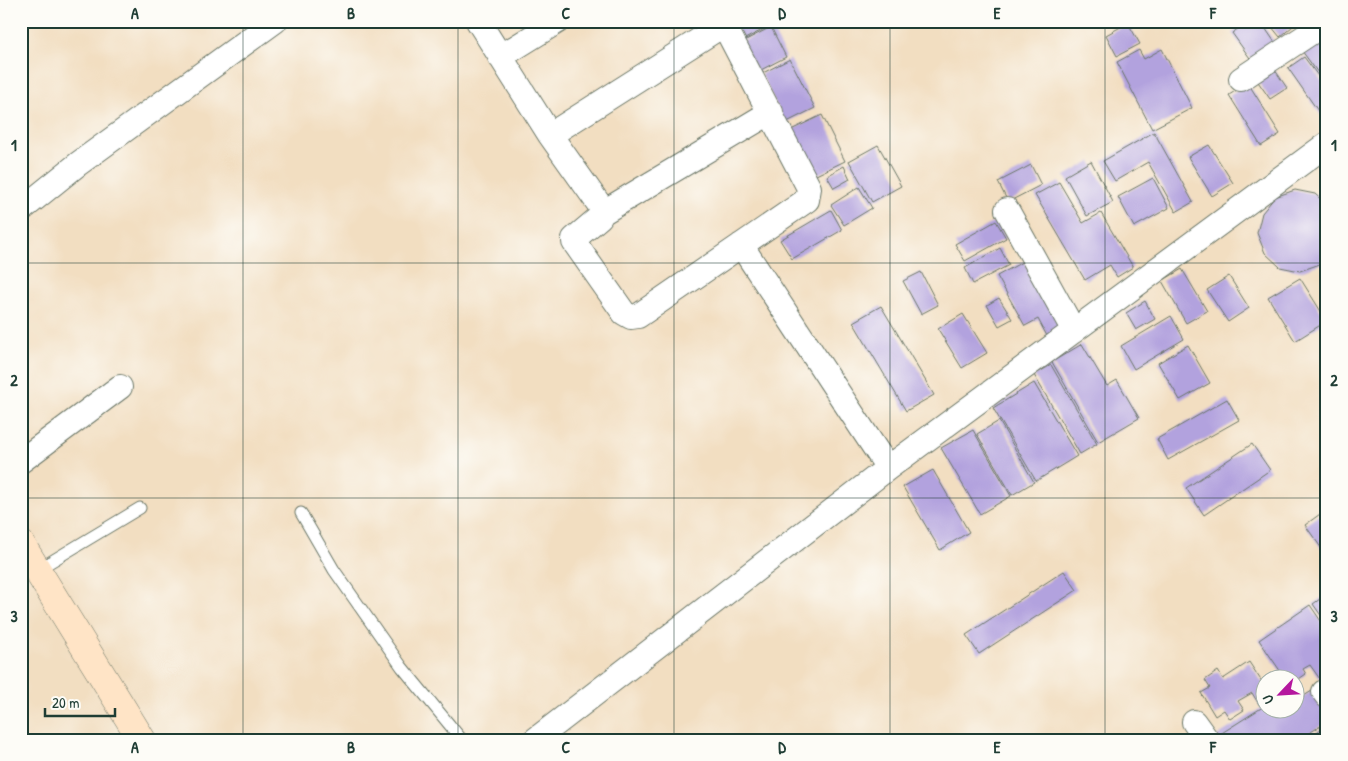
<svg xmlns="http://www.w3.org/2000/svg" width="1348" height="761" font-family="'Patrick Hand',sans-serif">
	<style>
		.building { fill: #b2a2de }
		.lines { fill: none; stroke-linecap: round; stroke-linejoin: round }
		.lane-casing { stroke: #697565; stroke-width: 13 }
		.street-casing { stroke: #697565; stroke-width: 26 }
		.secondary-casing { stroke: #697565; stroke-width: 29 }
		.lane { stroke: #fff; stroke-width: 11 }
		.street { stroke: #fff; stroke-width: 24 }
		.secondary { stroke: #ffe4c6; stroke-width: 28 }
		.grid { fill: none; stroke: #1f3d34; stroke-width: 1; stroke-opacity: 0.55 }
		.neatline { fill: none; stroke: #1f3d34; stroke-width: 2 }
		.grid-label { font-size: 16px; text-anchor: middle; font-weight: bold; fill: #1f3d34 }
	</style>
	<rect width="100%" height="100%" fill="#fdfcf7"/>
	<filter id="ink" filterUnits="userSpaceOnUse"><feTurbulence type="fractalNoise" baseFrequency=".02" numOctaves="2"/><feDisplacementMap in="SourceGraphic" scale="10" xChannelSelector="R" yChannelSelector="G"/><feConvolveMatrix kernelMatrix="1 2 1 2 8 2 1 2 1" color-interpolation-filters="sRGB"/></filter>
	<filter id="wash" filterUnits="userSpaceOnUse"><feTurbulence type="fractalNoise" baseFrequency=".0096" numOctaves="4" result="noise"/><feDisplacementMap in="SourceGraphic" scale="20" xChannelSelector="R" yChannelSelector="G"/><feGaussianBlur stdDeviation="1.12" result="paint"/><feColorMatrix in="noise" values="0 0 0 0 0 0 0 0 0 0 0 0 0 0 0 0 0 1.4 0 .05"/><feComposite in="paint" operator="in"/></filter>
	<g filter="url(#wash)">
		<rect width="100%" height="100%" fill="#f2dec1"/>
		<g id="blocks">
			<path class="building" d="M731,21H768L770,26L741,41Z
				M1249,21L1254,27L1261,22L1276,44L1252,61L1232,33Z
				M1267,21H1299L1280,37Z
				M1128,23L1140,44L1117,56L1106,35Z
				M771,27L786,57L757,72L742,42Z
				M1327,33V85L1302,51Z
				M1162,49L1192,108L1152,129L1117,62L1139,50L1144,59Z
				M1304,57L1327,88V115L1323,118L1288,68Z
				M790,59L815,108L785,123L761,74Z
				M1271,64L1287,88L1270,99L1254,76Z
				M1248,83L1280,134L1261,146L1229,95Z
				M822,115L845,161L814,176L791,130Z
				M1154,132L1193,202L1176,212L1148,162L1115,181L1103,161Z
				M878,145L901,186L872,202L849,161Z
				M1209,145L1233,183L1212,196L1188,157Z
				M1091,161L1113,202L1087,216L1065,176Z
				M1031,165L1041,185L1008,202L998,182Z
				M844,166L850,179L834,188L827,176Z
				M1153,178L1169,208L1134,227L1118,197Z
				M1059,182L1083,223L1101,213L1133,267L1117,277L1110,265L1085,280L1035,195Z
				M859,187L872,208L844,225L831,205Z
				M1295,190L1315,194L1327,205V256L1320,264L1300,271L1280,267L1265,253L1257,233L1262,213L1275,197Z
				M831,210L842,230L792,259L780,240Z
				M996,221L1006,238L965,261L955,244Z
				M1000,248L1009,265L973,284L965,268Z
				M1024,261L1061,328L1047,336L1038,319L1025,326L997,276Z
				M1182,269L1207,311L1186,323L1162,281Z
				M921,272L938,305L921,314L903,281Z
				M1229,276L1249,308L1228,322L1207,290Z
				M1300,278L1327,321L1295,341L1268,297Z
				M999,298L1012,319L999,326L987,305Z
				M1145,301L1155,319L1136,330L1126,313Z
				M881,306L934,395L906,411L853,322Z
				M963,314L987,353L962,368L938,329Z
				M1171,316L1184,339L1134,369L1121,346Z
				M1082,344L1107,386L1117,380L1139,418L1098,442L1052,362Z
				M1188,345L1210,383L1180,400L1158,363Z
				M1051,365L1097,444L1080,454L1034,375Z
				M1034,383L1077,456L1036,481L993,408Z
				M1227,399L1239,420L1168,460L1157,439Z
				M999,421L1034,482L1012,495L977,434Z
				M973,430L1011,496L980,514L941,448Z
				M1252,444L1270,470L1204,515L1186,488Z
				M933,470L969,532L940,550L903,487Z
				M1327,509V546L1322,549L1305,525Z
				M1064,571L1077,590L979,654L966,635Z
				M1327,594V624L1313,604Z
				M1310,605L1327,630V678L1322,682L1310,665L1303,669L1306,674L1296,681V678H1285L1259,640Z
				M1249,662L1266,688V702L1260,706L1252,693L1238,701L1244,710L1230,719L1224,710L1215,716L1201,693L1210,688L1205,680L1218,671L1223,679Z
				M1315,689L1327,707V722L1298,740H1219L1217,736L1266,705V708H1296V701Z
				M1327,725V740H1305Z"/>
		</g>
	</g>
	<g filter="url(#ink)">
		<use href="#blocks" fill-opacity="0" stroke="#697565" stroke-width="1"/>
		<g class="lines">
			<defs>
				<path id="lane" d="M301,513L334,570L402,667L462,740
					M37,570L140,508"/>
				<path id="street" d="M478,21L550,135L601,207L600,217L574,239V242L624,313L631,317L638,316L807,200L809,188L722,21
					M500,57L558,21
					M1241,79L1327,22
					M550,135L723,25
					M21,210L78,164L275,21
					M1007,210L1074,331
					M602,213L771,112
					M741,245L888,468
					M21,461L120,387
					M1324,692L1327,696
					M1194,722L1207,740
					M535,740L888,468L1327,144"/>
				<path id="secondary" d="M21,544L142,740"/>
			</defs>
			<use href="#lane" class="lane-casing"/>
			<use href="#street" class="street-casing"/>
			<use href="#secondary" class="secondary-casing"/>
			<use href="#lane" class="lane"/>
			<use href="#street" class="street"/>
			<use href="#secondary" class="secondary"/>
		</g>
	</g>
	<path class="grid" d="M243,21V740M458,21V740M674,21V740M890,21V740M1105,21V740M21,263H1327M21,498H1327"/>
	<rect width="1348" height="761" fill="none" stroke="#fdfcf7" stroke-width="55"/>
	<g transform="translate(1280 694) rotate(245)"><circle r="24" fill="#fdfcf7" stroke="#a4b0a9"/>
	<path d="M0-4L9 19L0 12L-9 19Z" fill="#b5179e"/>
	<text y="-8" font-size="14" font-weight="bold" text-anchor="middle" fill="#1f3d34">U</text>
	</g>
	<path d="M45 708v8h70v-8" fill="none" stroke="#1f3d34" stroke-width="2.5"/>
	<text x="52" y="708" font-size="15" fill="#1f3d34" stroke="#fdfcf7" stroke-width="4" paint-order="stroke">20 m</text>
	<rect x="28" y="28" width="1292" height="706" class="neatline"/>
	<g class="grid-label">
		<text x="135" y="19">A</text>
		<text x="351" y="19">B</text>
		<text x="566" y="19">C</text>
		<text x="782" y="19">D</text>
		<text x="997" y="19">E</text>
		<text x="1213" y="19">F</text>
		<text x="14" y="151">1</text>
		<text x="1334" y="151">1</text>
		<text x="14" y="386">2</text>
		<text x="1334" y="386">2</text>
		<text x="14" y="622">3</text>
		<text x="1334" y="622">3</text>
		<text x="135" y="753">A</text>
		<text x="351" y="753">B</text>
		<text x="566" y="753">C</text>
		<text x="782" y="753">D</text>
		<text x="997" y="753">E</text>
		<text x="1213" y="753">F</text>
	</g>
</svg>
